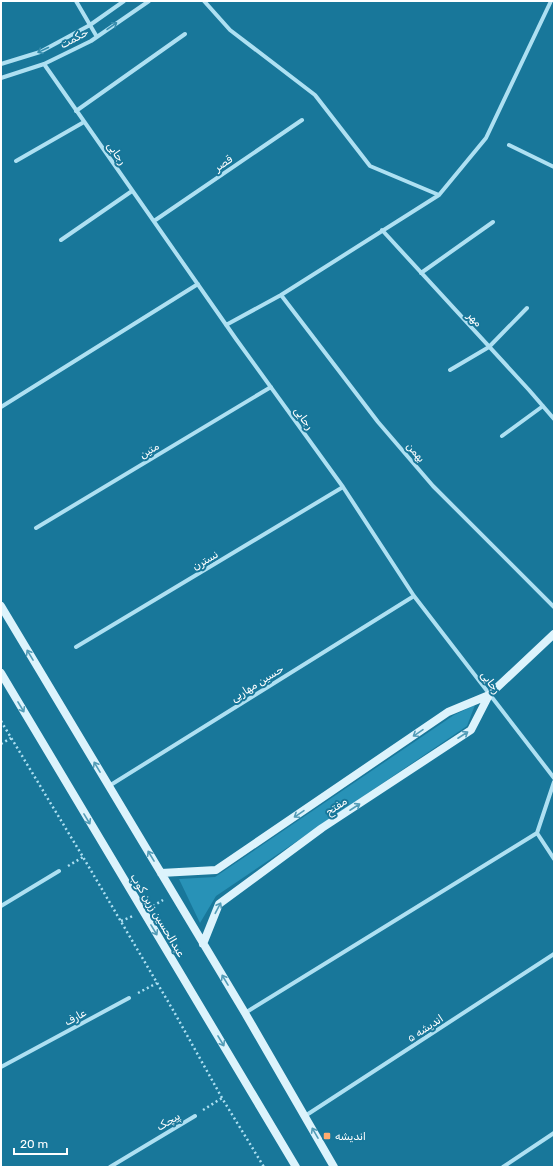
<svg xmlns="http://www.w3.org/2000/svg" width="555" height="1168" font-family="Rubik,Cairo,sans-serif">
	<style>
		.green { fill: #2892b7 }
		.lines { fill: none; stroke-linecap: round; stroke-linejoin: round }
		.path { stroke: #aee0f2; stroke-width: 2.5; stroke-dasharray: 2 3; stroke-linecap: butt }
		.street { stroke: #aee0f2; stroke-width: 4 }
		.secondary { stroke: #dcf3fc; stroke-width: 8 }
		.oneway { stroke: #368cac }
		.oneway2 { stroke: #539cb7 }
		.poi-dot { fill: #ffab6e; stroke: #18779a; stroke-width: 1.5 }
		.labels { text-anchor: middle; stroke-width: 4; stroke-linejoin: round; paint-order: stroke }
		.street-label { font-size: 11px; fill: #fff; stroke: #18779a }
		.poi-label { font-size: 11px; fill: #fff; stroke: #18779a; text-anchor: start }
	</style>
	<rect width="100%" height="100%" fill="#18779a"/>
	<path class="green" d="M475,705L467,726L216,896L200,923L179,879L215,877L454,715Z"/>
	<g class="lines">
		<path class="path" d="M1,721L83,857L173,1010L222,1098L264,1167
			M1,744L11,738
			M68,866L83,857
			M153,906L163,900
			M121,921L133,916
			M138,993L157,983
			M203,1110L222,1098"/>
		<path class="street" d="M76,1L97,37
			M204,1L230,30L315,95L370,166L439,195
			M1,64L40,52L90,25L124,1
			M44,64L236,339L343,487L414,596L554,778
			M1,78L44,64L91,41L149,1
			M76,111L185,34
			M509,145L554,167
			M16,161L84,122
			M154,221L302,120
			M382,230L529,390L554,419
			M61,240L132,191
			M421,273L493,222
			M281,295L378,422L433,486L554,607
			M226,325L281,295L439,195L486,138L551,1
			M450,370L489,347L527,308
			M1,407L198,284
			M502,436L543,406
			M36,528L271,387
			M76,647L343,487
			M109,786L414,596
			M537,833L554,859
			M1,906L59,871
			M245,1013L537,833L554,782
			M1,1067L129,998
			M305,1116L554,954
			M110,1167L195,1116
			M503,1167L554,1133"/>
		<path class="secondary" d="M1,606L245,1013L334,1167
			M1,673L296,1167
			M489,695L554,634
			M161,873L216,870L448,712L489,695L471,730L322,828L219,904L203,944"/>
	</g>
	<defs><path id="oneway-shaft" d="M-6 0H5M1.5-3L5.5 0L1.5 3" fill="none" stroke-width="1.6" stroke-linecap="round" stroke-linejoin="round"/></defs>
	<g class="oneway">
		<use href="#oneway-shaft" transform="translate(112 26) rotate(-35)"/>
		<use href="#oneway-shaft" transform="translate(43 50) rotate(155)"/>
	</g>
	<g class="oneway2">
		<use href="#oneway-shaft" transform="translate(30 655) rotate(-121)"/>
		<use href="#oneway-shaft" transform="translate(21 707) rotate(59)"/>
		<use href="#oneway-shaft" transform="translate(418 733) rotate(146)"/>
		<use href="#oneway-shaft" transform="translate(463 735) rotate(-33)"/>
		<use href="#oneway-shaft" transform="translate(97 767) rotate(-121)"/>
		<use href="#oneway-shaft" transform="translate(355 807) rotate(-33)"/>
		<use href="#oneway-shaft" transform="translate(299 814) rotate(146)"/>
		<use href="#oneway-shaft" transform="translate(87 819) rotate(59)"/>
		<use href="#oneway-shaft" transform="translate(151 856) rotate(-121)"/>
		<use href="#oneway-shaft" transform="translate(218 908) rotate(-62)"/>
		<use href="#oneway-shaft" transform="translate(154 930) rotate(59)"/>
		<use href="#oneway-shaft" transform="translate(225 980) rotate(-121)"/>
		<use href="#oneway-shaft" transform="translate(221 1041) rotate(59)"/>
		<use href="#oneway-shaft" transform="translate(315 1133) rotate(-120)"/>
	</g>
	<rect class="poi-dot" x="323" y="1132" width="8" height="8" rx="2"/>
	<g class="labels">
		<g class="street-label">
			<text transform="translate(74 38) rotate(-28)" y="4">حکمت</text>
			<text transform="translate(117 153) rotate(55)" y="4">رجایی</text>
			<text transform="translate(223 163) rotate(-34)" y="4">قصر</text>
			<text transform="translate(475 319) rotate(47)" y="4">مهر</text>
			<text transform="translate(304 418) rotate(54)" y="4">رجایی</text>
			<text transform="translate(149 450) rotate(-31)" y="4">متین</text>
			<text transform="translate(416 452) rotate(49)" y="4">بهمن</text>
			<text transform="translate(205 560) rotate(-31)" y="4">نسترن</text>
			<text transform="translate(491 682) rotate(53)" y="4">رجایی</text>
			<text transform="translate(257 683) rotate(-32)" y="4">حسین مهاربی</text>
			<text transform="translate(336 806) rotate(-33)" y="4">مفتح</text>
			<text transform="translate(158 915) rotate(59)" y="4">عبدالحسین زرین کوب</text>
			<text transform="translate(75 1017) rotate(-29)" y="4">عارف</text>
			<text transform="translate(425 1028) rotate(-33)" y="4">اندیشه ۵</text>
			<text transform="translate(168 1121) rotate(-31)" y="4">پیچک</text>
		</g>
		<g class="poi-label">
			<text x="335" y="1140">اندیشه</text>
		</g>
	</g>
	<rect width="555" height="1168" fill="none" stroke="#ffffff" stroke-width="4"/>
	<path d="M14 1148v6h53v-6" fill="none" stroke="#ffffff" stroke-width="2"/>
	<text x="20" y="1148" font-size="12" fill="#ffffff" stroke="#18779a" stroke-width="3" paint-order="stroke">20 m</text>
</svg>
